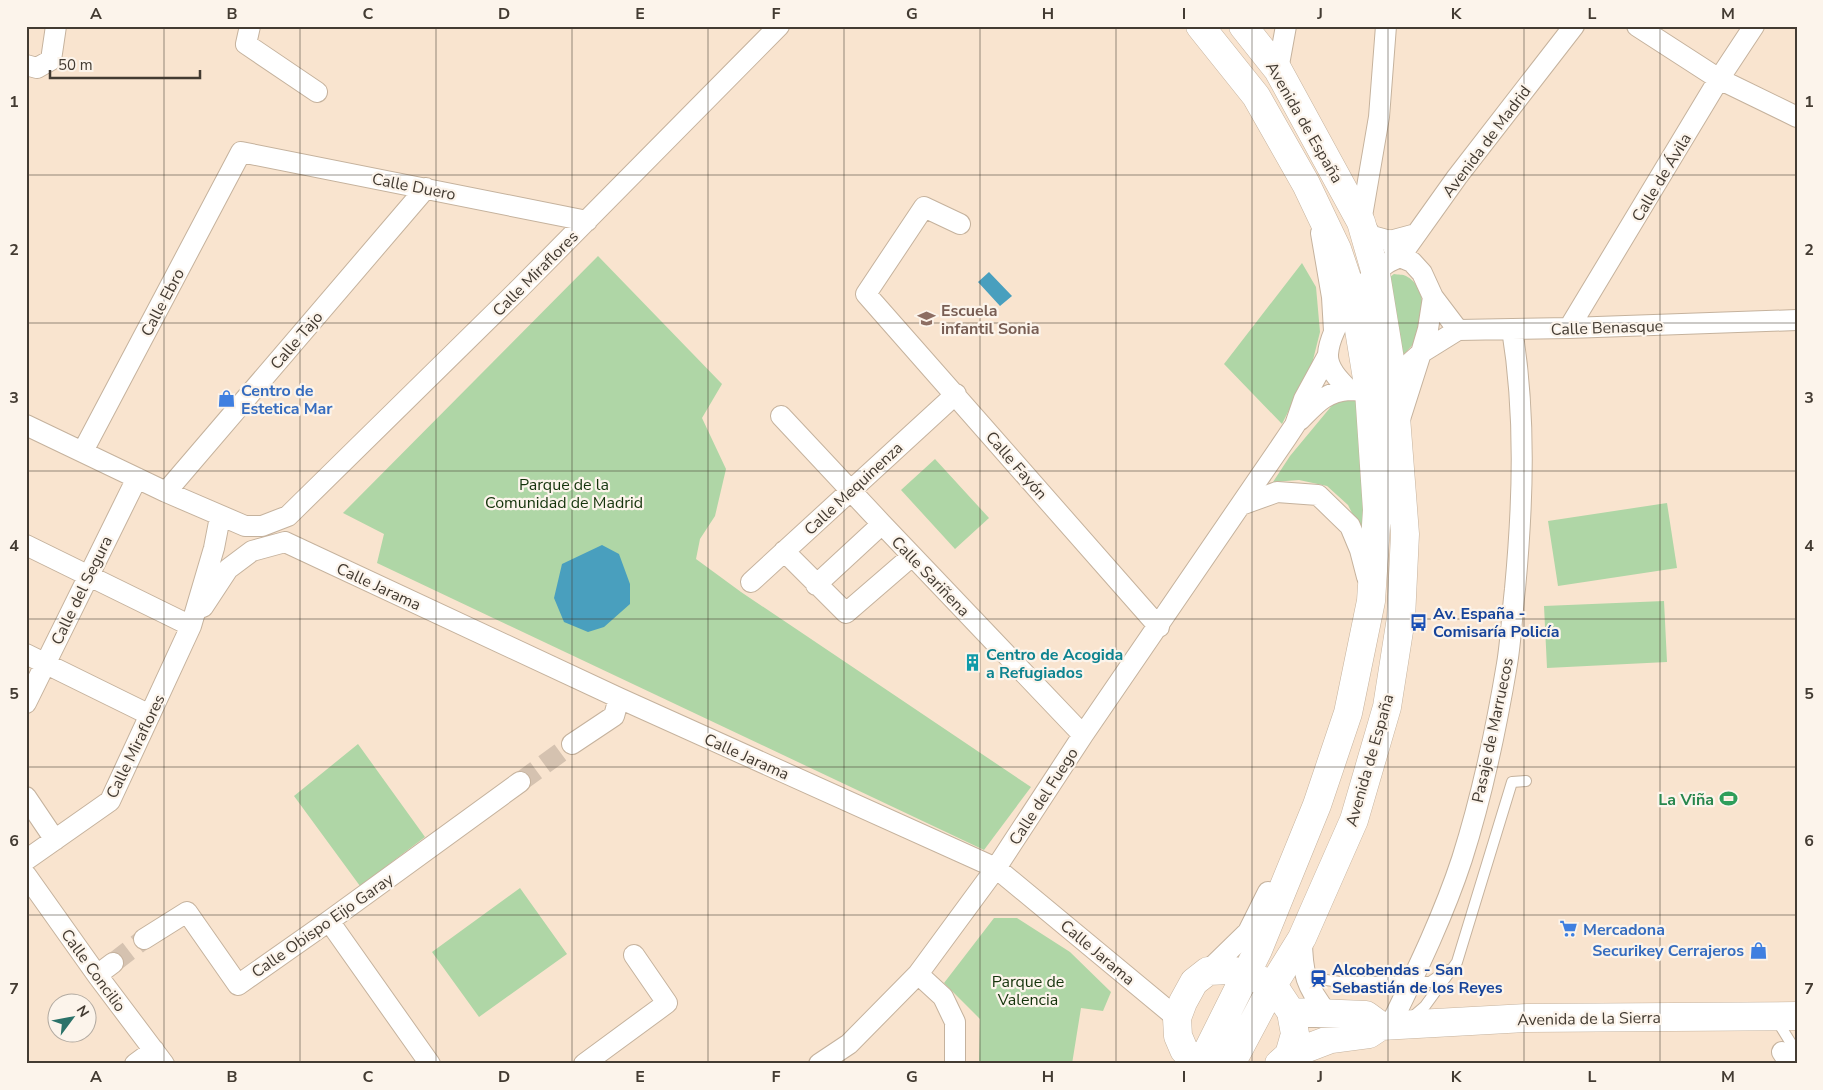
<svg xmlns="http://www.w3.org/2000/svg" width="1823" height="1090" font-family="'Nunito Sans',sans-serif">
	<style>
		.green { fill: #afd6a6 }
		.water { fill: #499fbe }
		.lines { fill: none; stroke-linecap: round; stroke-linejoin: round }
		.street-tunnel { stroke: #d5c2b0; stroke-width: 20; stroke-dasharray: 20 10; stroke-linecap: butt }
		.lane-casing { stroke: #c5b29d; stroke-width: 12 }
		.street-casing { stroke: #c5b29d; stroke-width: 22 }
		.secondary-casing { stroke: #c5b29d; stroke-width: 29 }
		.lane { stroke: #fff; stroke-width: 10 }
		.street { stroke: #fff; stroke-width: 20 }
		.secondary { stroke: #fff; stroke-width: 28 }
		.grid { fill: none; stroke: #433b32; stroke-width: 1; stroke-opacity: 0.55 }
		.labels { text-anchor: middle; stroke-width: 4.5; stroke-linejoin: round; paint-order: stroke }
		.street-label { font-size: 16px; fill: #433b32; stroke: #fcf4eb }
		.education-label { font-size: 16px; font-weight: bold; fill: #785e54; stroke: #fcf4eb; text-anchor: start }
		.shop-label { font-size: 16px; font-weight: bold; fill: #366cbe; stroke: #fcf4eb; text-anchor: start }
		.park-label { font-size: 16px; fill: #14330b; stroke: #fcf4eb }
		.transit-label { font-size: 16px; font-weight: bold; fill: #164399; stroke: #fcf4eb; text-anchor: start }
		.culture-label { font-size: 16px; font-weight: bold; fill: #0d838f; stroke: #fcf4eb; text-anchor: start }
		.leisure-label { font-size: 16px; font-weight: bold; fill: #27864d; stroke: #fcf4eb; text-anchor: end }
		.neatline { fill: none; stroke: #433b32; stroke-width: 2 }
		.grid-label { font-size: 16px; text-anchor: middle; font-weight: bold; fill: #433b32 }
	</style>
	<rect width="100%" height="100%" fill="#f9e4cf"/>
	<path class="green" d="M598,256L722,384L702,418L726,469L715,516L700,539L696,559L741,592L1031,787L984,850L377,563L384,534L343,513Z
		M1302,263L1316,287L1320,332L1312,364L1282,424L1224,364Z
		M1394,274C1398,275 1403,274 1406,276C1428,286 1426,327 1414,343C1410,348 1405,353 1400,357L1383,282Z
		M1355,399L1361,406L1365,539L1348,505L1327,486L1299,480L1273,482L1290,456L1334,403Z
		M935,459L989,518L955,549L901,490Z
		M1667,503L1677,568L1558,586L1548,521Z
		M1664,601L1667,662L1547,668L1544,606Z
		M358,744L425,837L360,886L294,796Z
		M520,888L567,954L479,1017L432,952Z
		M994,918H1017L1070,952L1111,992L1103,1011L1081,1008L1072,1064H979L980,1019L944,983Z"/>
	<path class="water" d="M989,272L1012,296L1000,306L978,282Z
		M602,545L619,554L630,584V604L604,627L588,632L564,622L554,598L562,564Z"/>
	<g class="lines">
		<path class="street-tunnel" d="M520,782L572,744
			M113,963L144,939"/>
		<defs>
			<path id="lane" d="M1306,977L1340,982H1430L1448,970
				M1411,1018L1425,1006L1457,962L1512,782L1526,781
				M1776,1019L1797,1053"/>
			<path id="street" d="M250,26L246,44L317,92
				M1386,26L1379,117L1361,222L1372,236L1390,241L1416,234
				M1637,26L1719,79L1797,117
				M26,65L37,68L51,60L56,26
				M1278,70L1286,26
				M960,224L924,207L866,294L1159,627
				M1321,233L1332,297L1334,331
				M1393,247L1400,257L1412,262L1422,273L1433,297L1458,330
				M1433,297L1428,329L1421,353L1393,378L1369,391L1349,390C1339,380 1327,368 1328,354C1330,327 1364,279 1386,264C1390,261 1395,259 1400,257L1457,177L1574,26
				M1569,328L1719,79L1754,26
				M1458,330L1569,328L1797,320
				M781,416L882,524L1083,735
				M1400,419L1421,353L1458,330
				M1300,420C1316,404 1325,392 1349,390
				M26,425L166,492L245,526H262L288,516L520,288L779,26
				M83,451L241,152L587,221
				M166,492L426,188
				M1241,505L1277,492L1318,495L1350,526L1360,550L1367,577
				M285,542L619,698L996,868L1177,1018
				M26,545L191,626
				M784,551L846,613L912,556
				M751,582L956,394
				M816,585L882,524
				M203,607L228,569L252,551L285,542
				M26,654L150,715
				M26,703L137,478
				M572,744L614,716L619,698
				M26,797L55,840
				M26,860L110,801L191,626L214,548L220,517
				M26,875L97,975L164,1064
				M329,921L430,1064
				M1302,938C1302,973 1306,987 1328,1014
				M144,939L187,912L238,985L329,921L520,782
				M1208,971L1248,932L1268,892
				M918,974L943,997L955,1022V1064
				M97,975L113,963
				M1390,1026C1416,972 1443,917 1462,859C1482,796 1496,730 1507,664C1511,640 1512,614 1515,589C1523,503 1526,415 1512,329
				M1782,1052L1790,1064
				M135,1064L154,1050
				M584,1064L667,1003L634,955
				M819,1064L849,1044L918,974L996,868L1083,735L1287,437L1295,425L1304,399L1328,355"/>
			<path id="secondary" d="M1200,26L1256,96L1306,184L1337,249L1354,299L1369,391L1377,510L1371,601L1348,713L1317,805L1258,950L1201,1064
				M1291,1012L1366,1015L1381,1026
				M1289,1055L1331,1039L1369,1034L1381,1026L1527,1018L1797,1016
				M1198,1064L1184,1050L1178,1036L1177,1018L1183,1002L1194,982L1208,971L1229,970L1246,974L1273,985L1291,1012L1295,1034L1289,1055L1279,1064
				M1231,1064L1273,985L1302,938L1354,820L1387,707L1401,618L1405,534L1393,378L1376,274L1361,222L1278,70L1243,26"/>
		</defs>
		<use href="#lane" class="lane-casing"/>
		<use href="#street" class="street-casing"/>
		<use href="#secondary" class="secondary-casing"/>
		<use href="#lane" class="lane"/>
		<use href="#street" class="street"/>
		<use href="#secondary" class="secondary"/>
	</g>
	<path class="grid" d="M164,26V1064M300,26V1064M436,26V1064M572,26V1064M708,26V1064M844,26V1064M980,26V1064M1116,26V1064M1252,26V1064M1388,26V1064M1524,26V1064M1660,26V1064M26,175H1797M26,323H1797M26,471H1797M26,619H1797M26,767H1797M26,915H1797"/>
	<defs>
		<symbol id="school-bare" viewBox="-9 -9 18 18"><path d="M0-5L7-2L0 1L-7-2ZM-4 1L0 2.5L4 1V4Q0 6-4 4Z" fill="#8d6e63" stroke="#fcf4eb" stroke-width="2.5" paint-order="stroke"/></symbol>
		<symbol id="shop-bare" viewBox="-9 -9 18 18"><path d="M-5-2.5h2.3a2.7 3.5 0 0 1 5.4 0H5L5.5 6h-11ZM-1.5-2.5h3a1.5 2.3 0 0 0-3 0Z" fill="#3f7fe0" stroke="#fcf4eb" stroke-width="2.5" paint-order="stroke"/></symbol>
		<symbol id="bus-bare" viewBox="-9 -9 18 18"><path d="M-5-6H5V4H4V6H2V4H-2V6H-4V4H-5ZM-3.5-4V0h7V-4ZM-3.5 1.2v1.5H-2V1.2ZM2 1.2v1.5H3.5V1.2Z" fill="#1a4fb4" stroke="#fcf4eb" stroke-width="2.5" paint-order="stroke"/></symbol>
		<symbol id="building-bare" viewBox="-9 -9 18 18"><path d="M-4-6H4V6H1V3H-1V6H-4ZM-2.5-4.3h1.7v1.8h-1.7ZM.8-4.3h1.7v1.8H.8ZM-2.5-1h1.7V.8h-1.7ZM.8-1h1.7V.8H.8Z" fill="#0f9aa8" stroke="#fcf4eb" stroke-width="2.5" paint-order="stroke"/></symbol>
		<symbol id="stadium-bare" viewBox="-9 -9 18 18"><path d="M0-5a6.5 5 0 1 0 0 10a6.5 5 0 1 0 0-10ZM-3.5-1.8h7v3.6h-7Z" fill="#2e9e5b" stroke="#fcf4eb" stroke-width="2.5" paint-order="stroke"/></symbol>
		<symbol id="supermarket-bare" viewBox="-9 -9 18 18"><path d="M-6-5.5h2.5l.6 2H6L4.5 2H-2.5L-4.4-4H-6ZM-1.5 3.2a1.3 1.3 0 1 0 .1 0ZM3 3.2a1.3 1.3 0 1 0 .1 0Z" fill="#3f7fe0" stroke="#fcf4eb" stroke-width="2.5" paint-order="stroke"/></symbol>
		<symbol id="station-bare" viewBox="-9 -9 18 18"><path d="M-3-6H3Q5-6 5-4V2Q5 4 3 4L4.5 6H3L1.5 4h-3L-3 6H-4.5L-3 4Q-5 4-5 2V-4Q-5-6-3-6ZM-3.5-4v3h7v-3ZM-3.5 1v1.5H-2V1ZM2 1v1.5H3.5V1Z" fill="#1a4fb4" stroke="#fcf4eb" stroke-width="2.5" paint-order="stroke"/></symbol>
	</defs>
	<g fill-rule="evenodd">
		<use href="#school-bare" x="914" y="306" width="25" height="25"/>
		<use href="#shop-bare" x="214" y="386" width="25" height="25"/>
		<use href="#bus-bare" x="1406" y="610" width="25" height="25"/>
		<use href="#building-bare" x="960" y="650" width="25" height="25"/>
		<use href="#stadium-bare" x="1716" y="786" width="25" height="25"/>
		<use href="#supermarket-bare" x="1556" y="916" width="25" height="25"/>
		<use href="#shop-bare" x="1746" y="938" width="25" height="25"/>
		<use href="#station-bare" x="1306" y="966" width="25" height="25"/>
	</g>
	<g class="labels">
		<g class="street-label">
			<text transform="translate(1305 122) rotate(60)" y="6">Avenida de España</text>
			<text transform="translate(1486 141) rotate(-53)" y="6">Avenida de Madrid</text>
			<text transform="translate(1661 177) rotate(-59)" y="6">Calle de Ávila</text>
			<text transform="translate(414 186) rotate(11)" y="6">Calle Duero</text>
			<text transform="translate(535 273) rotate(-45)" y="6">Calle Miraflores</text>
			<text transform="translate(162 302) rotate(-62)" y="6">Calle Ebro</text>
			<text transform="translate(1607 327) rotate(-2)" y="6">Calle Benasque</text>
			<text transform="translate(296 340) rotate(-49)" y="6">Calle Tajo</text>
			<text transform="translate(1017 465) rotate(49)" y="6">Calle Fayón</text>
			<text transform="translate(853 488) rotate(-43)" y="6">Calle Mequinenza</text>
			<text transform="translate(931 576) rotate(46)" y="6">Calle Sariñena</text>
			<text transform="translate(379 586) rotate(25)" y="6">Calle Jarama</text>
			<text transform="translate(81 590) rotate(-64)" y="6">Calle del Segura</text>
			<text transform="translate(1492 730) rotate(-78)" y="6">Pasaje de Marruecos</text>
			<text transform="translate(135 746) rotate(-64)" y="6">Calle Miraflores</text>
			<text transform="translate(747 756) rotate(24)" y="6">Calle Jarama</text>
			<text transform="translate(1369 760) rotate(-74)" y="6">Avenida de España</text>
			<text transform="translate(1043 796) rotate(-57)" y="6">Calle del Fuego</text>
			<text transform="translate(322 925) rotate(-35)" y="6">Calle Obispo Eijo Garay</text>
			<text transform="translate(1098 952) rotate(40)" y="6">Calle Jarama</text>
			<text transform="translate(94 970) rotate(54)" y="6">Calle Concilio</text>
			<text transform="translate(1589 1018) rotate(-1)" y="6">Avenida de la Sierra</text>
		</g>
		<g class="education-label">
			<text x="941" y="316">Escuela<tspan x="941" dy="18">infantil Sonia</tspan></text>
		</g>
		<g class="shop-label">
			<text x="241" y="396">Centro de<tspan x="241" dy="18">Estetica Mar</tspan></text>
			<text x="1583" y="935">Mercadona</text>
			<text x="1744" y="956" text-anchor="end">Securikey Cerrajeros</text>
		</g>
		<g class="park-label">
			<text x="564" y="490">Parque de la<tspan x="564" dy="18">Comunidad de Madrid</tspan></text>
			<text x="1028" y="987">Parque de<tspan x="1028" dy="18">Valencia</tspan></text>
		</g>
		<g class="transit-label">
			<text x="1433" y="619">Av. España -<tspan x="1433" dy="18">Comisaría Policía</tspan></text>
			<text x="1332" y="975">Alcobendas - San<tspan x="1332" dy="18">Sebastián de los Reyes</tspan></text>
		</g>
		<g class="culture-label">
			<text x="986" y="660">Centro de Acogida<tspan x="986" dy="18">a Refugiados</tspan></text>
		</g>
		<g class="leisure-label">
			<text x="1714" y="805">La Viña</text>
		</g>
	</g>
	<rect width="1823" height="1090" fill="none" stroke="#fcf4eb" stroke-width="55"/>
	<g transform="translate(72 1018) rotate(58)"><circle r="24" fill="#fcf4eb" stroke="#b2aaa1"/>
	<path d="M0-4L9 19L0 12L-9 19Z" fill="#2b7269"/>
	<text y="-8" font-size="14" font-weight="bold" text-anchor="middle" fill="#433b32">N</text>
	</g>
	<path d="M50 70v8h150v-8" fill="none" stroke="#433b32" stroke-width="2.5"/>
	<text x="58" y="70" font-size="15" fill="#433b32" stroke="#fcf4eb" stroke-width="4" paint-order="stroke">50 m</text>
	<rect x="28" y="28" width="1768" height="1034" class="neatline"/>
	<g class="grid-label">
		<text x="96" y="19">A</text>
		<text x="232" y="19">B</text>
		<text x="368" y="19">C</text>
		<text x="504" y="19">D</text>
		<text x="640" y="19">E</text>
		<text x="776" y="19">F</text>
		<text x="912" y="19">G</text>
		<text x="1048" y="19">H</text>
		<text x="1184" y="19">I</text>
		<text x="1320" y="19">J</text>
		<text x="1456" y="19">K</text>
		<text x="1592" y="19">L</text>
		<text x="1728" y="19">M</text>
		<text x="14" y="107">1</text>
		<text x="1809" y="107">1</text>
		<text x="14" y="255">2</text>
		<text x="1809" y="255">2</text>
		<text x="14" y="403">3</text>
		<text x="1809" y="403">3</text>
		<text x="14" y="551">4</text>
		<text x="1809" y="551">4</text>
		<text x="14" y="699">5</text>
		<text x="1809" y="699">5</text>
		<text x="14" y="846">6</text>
		<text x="1809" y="846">6</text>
		<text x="14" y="994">7</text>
		<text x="1809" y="994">7</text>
		<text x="96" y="1082">A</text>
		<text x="232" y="1082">B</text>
		<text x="368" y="1082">C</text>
		<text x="504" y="1082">D</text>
		<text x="640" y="1082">E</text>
		<text x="776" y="1082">F</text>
		<text x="912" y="1082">G</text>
		<text x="1048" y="1082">H</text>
		<text x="1184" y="1082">I</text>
		<text x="1320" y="1082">J</text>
		<text x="1456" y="1082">K</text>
		<text x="1592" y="1082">L</text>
		<text x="1728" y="1082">M</text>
	</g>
</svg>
